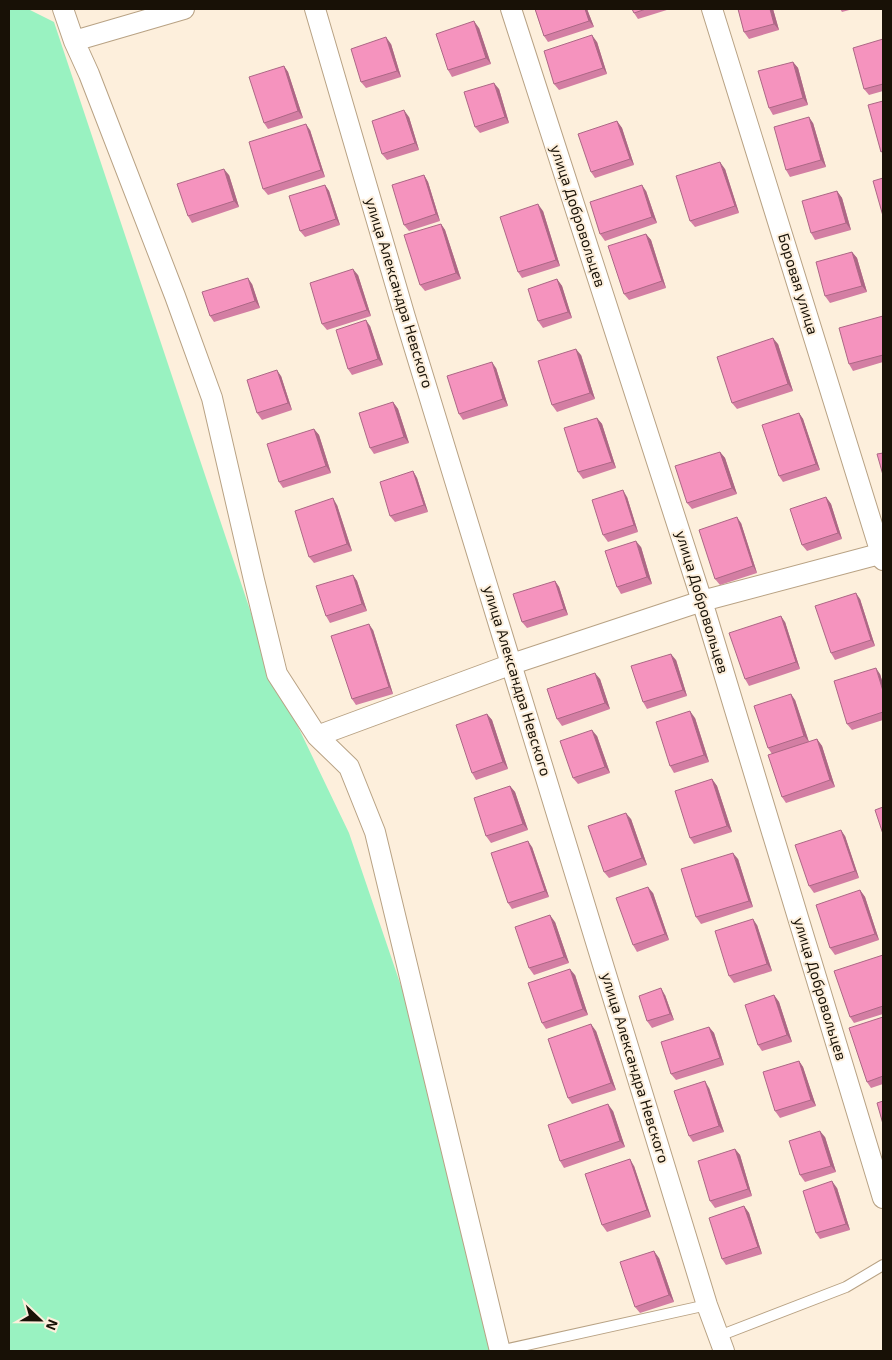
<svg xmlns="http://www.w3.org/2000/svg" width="892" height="1360" font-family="'Exo 2',sans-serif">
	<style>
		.green { fill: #99f2c1 }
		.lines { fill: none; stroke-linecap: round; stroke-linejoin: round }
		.lane-casing { stroke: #b8a284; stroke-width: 12 }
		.street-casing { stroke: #b8a284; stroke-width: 22 }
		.lane { stroke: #fff; stroke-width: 10 }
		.street { stroke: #fff; stroke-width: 20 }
		.wall { fill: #d37ea3 }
		.shaded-wall { fill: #ac6785 }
		.building { fill: #f593be; stroke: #ac6785 }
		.labels { text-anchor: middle; stroke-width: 4; stroke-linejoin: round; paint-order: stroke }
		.street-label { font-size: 15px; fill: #181106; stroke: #fdefdc }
	</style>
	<rect width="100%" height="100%" fill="#fdefdc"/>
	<path class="green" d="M9,9H28L54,22L268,664L349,833L454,1142L500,1351H9Z"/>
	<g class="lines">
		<defs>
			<path id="lane" d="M719,1336L846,1287L883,1265
				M499,1351L707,1305"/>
			<path id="street" d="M63,9L74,41L89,74L175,296L212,398L254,580L277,674L317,736L349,767L375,832L500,1351
				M315,9L405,317L707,1305L724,1351
				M511,9L702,601L883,1198
				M712,9L883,560
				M74,41L184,9
				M317,736L512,664L702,601L883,553"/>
		</defs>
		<use href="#lane" class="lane-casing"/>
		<use href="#street" class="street-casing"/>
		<use href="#lane" class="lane"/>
		<use href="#street" class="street"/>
	</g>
	<path class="wall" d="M535,9H587L594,27L548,42L544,36Z
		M632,9H670L638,19L634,13Z
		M738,9H773L779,30L749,39L744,32Z
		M840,9H853L842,12Z
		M479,28L491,64L452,77L448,70Z
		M883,39V91L869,95L864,89Z
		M597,42L607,74L559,90L554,84Z
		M391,44L401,77L366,88L361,82Z
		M793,62L798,68L808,105L773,115L769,108Z
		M284,66L288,72L303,118L268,129L264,123Z
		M499,89L509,123L480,133L475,127Z
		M409,117L419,150L387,160L382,154Z
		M617,121L622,128L634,165L595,178L591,172Z
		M813,123L826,167L790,177L786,170Z
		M310,130L325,177L268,195L263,189Z
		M725,169L739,213L695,227L690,221Z
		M229,175L239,207L192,223L188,216Z
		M424,175L428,182L440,221L409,231L404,225Z
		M325,185L329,191L340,225L305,237L300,231Z
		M646,191L657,223L605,241L600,234Z
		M837,191L842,198L851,230L815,240L811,233Z
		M543,211L560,266L522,278L518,272Z
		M441,224L445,230L461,279L425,291L420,285Z
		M646,234L651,240L666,288L629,300L624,294Z
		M852,252L857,258L867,292L830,303L825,296Z
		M358,275L371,316L327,330L322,324Z
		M557,279L562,286L572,318L543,328L538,321Z
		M252,284L260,308L214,322L210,316Z
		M883,316V362L853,371L849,364Z
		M370,326L383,365L352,375L348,369Z
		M778,344L793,391L737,409L732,403Z
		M581,355L595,399L557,412L552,405Z
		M496,368L508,406L463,420L459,414Z
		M281,376L292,410L262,420L257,413Z
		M393,402L398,409L409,443L374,454L370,448Z
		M799,413L803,419L820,470L783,482L779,476Z
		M597,418L602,424L616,468L583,479L578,472Z
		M314,429L319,435L331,473L283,488L279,482Z
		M720,452L725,458L737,494L692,509L687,503Z
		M413,471L417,478L428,512L395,522L390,516Z
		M627,497L638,532L608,542L603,535Z
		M826,497L831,504L842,539L807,551L802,545Z
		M337,505L352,551L314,563L309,557Z
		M741,523L757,573L720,585L715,579Z
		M641,547L652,584L621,594L617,587Z
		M353,575L357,581L367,611L330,623L326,616Z
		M555,581L559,587L568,615L527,628L522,622Z
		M860,599L875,646L835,660L831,653Z
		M785,622L800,669L749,686L745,679Z
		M373,630L393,694L356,705L352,699Z
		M676,660L687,696L647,709L643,702Z
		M880,674L883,684V720L852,730L847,724Z
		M600,679L610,709L562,726L557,719Z
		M795,700L809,742L817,739L822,746L835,787L786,803L782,797L772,754L768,748Z
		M487,714L492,720L508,769L476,780L472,773Z
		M695,718L709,762L674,773L670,766Z
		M597,736L610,773L578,784L573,778Z
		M712,779L717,786L732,832L694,844L690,838Z
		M510,786L515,792L528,830L491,843L486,836Z
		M631,819L647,865L609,878L604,872Z
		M845,836L859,878L814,893L809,886Z
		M532,847L549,897L512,909L508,903Z
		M738,859L753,907L701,924L696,917Z
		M860,890L865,897L879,940L835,955L830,948Z
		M653,893L669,940L637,952L633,945Z
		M555,922L569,963L534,975L529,968Z
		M757,925L772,971L734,983L729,976Z
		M883,955V1014L854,1023L850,1017Z
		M575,975L588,1015L546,1029L542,1023Z
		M665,995L674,1020L652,1028L647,1021Z
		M774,995L779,1002L792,1042L762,1051L758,1045Z
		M883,1017V1084L871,1088L867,1082Z
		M709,1027L714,1033L724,1065L676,1080L671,1074Z
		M596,1031L616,1090L572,1104L568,1098Z
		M799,1061L803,1067L816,1106L780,1118L775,1111Z
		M709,1088L724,1132L693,1142L689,1136Z
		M613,1111L625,1147L564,1168L560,1161Z
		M825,1137L836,1172L805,1182L800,1175Z
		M735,1149L740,1155L752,1196L715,1208L710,1201Z
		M634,1166L651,1217L607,1232L602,1225Z
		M837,1188L850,1230L820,1239L816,1233Z
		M744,1206L749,1213L762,1254L726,1265L722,1259Z
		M659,1258L674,1302L640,1313L635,1307Z"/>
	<path class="shaded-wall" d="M585,9H587L594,27L589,21Z
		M770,9H773L779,30L774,24Z
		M474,21L479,28L491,64L486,58Z
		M592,35L597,42L607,74L603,68Z
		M386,37L391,44L401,77L397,71Z
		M793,62L798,68L808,105L803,98Z
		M284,66L288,72L303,118L298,111Z
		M494,83L499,89L509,123L505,117Z
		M404,110L409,117L419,150L415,143Z
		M809,117L813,123L826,167L821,160Z
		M617,121L622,128L634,165L630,159Z
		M306,124L310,130L325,177L321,170Z
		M720,162L725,169L739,213L735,206Z
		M224,169L229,175L239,207L234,201Z
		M424,175L428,182L440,221L436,214Z
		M325,185L329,191L340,225L336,219Z
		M642,185L646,191L657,223L652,217Z
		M837,191L842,198L851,230L846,223Z
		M538,204L543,211L560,266L556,260Z
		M441,224L445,230L461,279L456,273Z
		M646,234L651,240L666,288L662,281Z
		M852,252L857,258L867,292L862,286Z
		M353,269L358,275L371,316L367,310Z
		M248,278L252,284L260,308L255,301Z
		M557,279L562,286L572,318L568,312Z
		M366,320L370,326L383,365L378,359Z
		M773,338L778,344L793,391L788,384Z
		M576,349L581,355L595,399L590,393Z
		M492,362L496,368L508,406L503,399Z
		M277,370L281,376L292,410L288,403Z
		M393,402L398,409L409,443L404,437Z
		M799,413L803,419L820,470L816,464Z
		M597,418L602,424L616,468L612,462Z
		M314,429L319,435L331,473L326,466Z
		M720,452L725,458L737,494L732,488Z
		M413,471L417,478L428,512L424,505Z
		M623,490L627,497L638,532L634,525Z
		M826,497L831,504L842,539L838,533Z
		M333,498L337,505L352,551L347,544Z
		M737,517L741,523L757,573L753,566Z
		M636,541L641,547L652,584L647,577Z
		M353,575L357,581L367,611L362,604Z
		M555,581L559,587L568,615L564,609Z
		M856,593L860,599L875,646L871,640Z
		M781,616L785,622L800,669L796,662Z
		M369,624L373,630L393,694L389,687Z
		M671,654L676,660L687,696L683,690Z
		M876,668L880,674L883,684V691Z
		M595,673L600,679L610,709L605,703Z
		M791,694L795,700L809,742L804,736Z
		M690,711L695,718L709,762L704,755Z
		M487,714L492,720L508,769L503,762Z
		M592,730L597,736L610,773L605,767Z
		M817,739L822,746L835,787L830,780Z
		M712,779L717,786L732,832L727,826Z
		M510,786L515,792L528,830L523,824Z
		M626,813L631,819L647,865L642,858Z
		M841,830L845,836L859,878L855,871Z
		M528,841L532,847L549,897L545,891Z
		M733,853L738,859L753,907L749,901Z
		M648,887L653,893L669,940L665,934Z
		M860,890L865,897L879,940L875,934Z
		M550,915L555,922L569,963L564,957Z
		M753,919L757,925L772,971L767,964Z
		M570,969L575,975L588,1015L583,1009Z
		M661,988L665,995L674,1020L670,1014Z
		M774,995L779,1002L792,1042L787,1035Z
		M591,1024L596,1031L616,1090L611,1083Z
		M709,1027L714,1033L724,1065L720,1058Z
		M799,1061L803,1067L816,1106L811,1100Z
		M705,1081L709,1088L724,1132L719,1126Z
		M608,1104L613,1111L625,1147L620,1141Z
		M820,1131L825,1137L836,1172L831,1166Z
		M735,1149L740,1155L752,1196L748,1189Z
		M630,1159L634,1166L651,1217L647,1210Z
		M832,1181L837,1188L850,1230L846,1224Z
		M744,1206L749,1213L762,1254L758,1247Z
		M654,1251L659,1258L674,1302L669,1295Z"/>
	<path class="building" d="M535,9H585L589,21L544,36Z
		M632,9H646L634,13Z
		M738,9H770L774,24L744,32Z
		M474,21L486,58L448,70L436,34Z
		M592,35L603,68L554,84L544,51Z
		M386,37L397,71L361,82L351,49Z
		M883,39V84L864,89L853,48Z
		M793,62L803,98L769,108L758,71Z
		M284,66L298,111L264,123L249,77Z
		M494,83L505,117L475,127L464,92Z
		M883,101V151L881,152L868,105Z
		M404,110L415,143L382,154L372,121Z
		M809,117L821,160L786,170L774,127Z
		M617,121L630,159L591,172L578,134Z
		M306,124L321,170L263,189L249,142Z
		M720,162L735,206L690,221L676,176Z
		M224,169L234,201L188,216L177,184Z
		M424,175L436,214L404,225L392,185Z
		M883,178V216L873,181Z
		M325,185L336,219L300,231L289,196Z
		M642,185L652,217L600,234L590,202Z
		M837,191L846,223L811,233L802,201Z
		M538,204L556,260L518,272L500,217Z
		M441,224L456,273L420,285L404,235Z
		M646,234L662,281L624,294L608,246Z
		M852,252L862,286L825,296L816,262Z
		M353,269L367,310L322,324L310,283Z
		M248,278L255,301L210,316L202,292Z
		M557,279L568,312L538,321L528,289Z
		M883,316V355L849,364L839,328Z
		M366,320L378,359L348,369L336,330Z
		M773,338L788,384L732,403L717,357Z
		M576,349L590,393L552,405L538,361Z
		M492,362L503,399L459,414L447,376Z
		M277,370L288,403L257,413L247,380Z
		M393,402L404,437L370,448L359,413Z
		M799,413L816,464L779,476L762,425Z
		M597,418L612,462L578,472L564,428Z
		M314,429L326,466L279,482L267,444Z
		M720,452L732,488L687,503L675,466Z
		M883,453V475L877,454Z
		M413,471L424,505L390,516L380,482Z
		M623,490L634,525L603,535L592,500Z
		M826,497L838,533L802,545L790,509Z
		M333,498L347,544L309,557L295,511Z
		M737,517L753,566L715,579L699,530Z
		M636,541L647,577L617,587L605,551Z
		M353,575L362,604L326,616L316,586Z
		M555,581L564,609L522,622L513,594Z
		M856,593L871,640L831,653L815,606Z
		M781,616L796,662L745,679L729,633Z
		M369,624L389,687L352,699L331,636Z
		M671,654L683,690L643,702L631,666Z
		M876,668L883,691V712L847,724L834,681Z
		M595,673L605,703L557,719L547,689Z
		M791,694L804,736L768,748L754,706Z
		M690,711L704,755L670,766L656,722Z
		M487,714L503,762L472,773L456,725Z
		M592,730L605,767L573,778L560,741Z
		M817,739L830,780L782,797L768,755Z
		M712,779L727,826L690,838L675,791Z
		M510,786L523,824L486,836L474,798Z
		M883,807V834L875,810Z
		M626,813L642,858L604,872L588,826Z
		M841,830L855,871L809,886L795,845Z
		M528,841L545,891L508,903L491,853Z
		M733,853L749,901L696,917L681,869Z
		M648,887L665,934L633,945L616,898Z
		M860,890L875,934L830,948L816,905Z
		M550,915L564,957L529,968L515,927Z
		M753,919L767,964L729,976L715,931Z
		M883,955V1006L850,1017L834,971Z
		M570,969L583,1009L542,1023L528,983Z
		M661,988L670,1014L647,1021L639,996Z
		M774,995L787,1035L758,1045L745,1005Z
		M883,1017V1076L867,1082L849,1028Z
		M591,1024L611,1083L568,1098L548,1039Z
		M709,1027L720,1058L671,1074L661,1042Z
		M799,1061L811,1100L775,1111L763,1072Z
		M705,1081L719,1126L689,1136L674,1091Z
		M883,1101V1124L877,1103Z
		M608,1104L620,1141L560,1161L548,1125Z
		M820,1131L831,1166L800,1175L789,1141Z
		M735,1149L748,1189L710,1201L698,1161Z
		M630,1159L647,1210L602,1225L585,1174Z
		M832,1181L846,1224L816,1233L803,1191Z
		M744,1206L758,1247L722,1259L709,1218Z
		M654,1251L669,1295L635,1307L620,1262Z"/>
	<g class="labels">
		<g class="street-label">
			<text transform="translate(578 216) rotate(72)" y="5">улица Добровольцев</text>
			<text transform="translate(798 284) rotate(73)" y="5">Боровая улица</text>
			<text transform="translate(399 293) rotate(73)" y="5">улица Александра Невского</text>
			<text transform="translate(702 602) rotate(73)" y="5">улица Добровольцев</text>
			<text transform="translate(517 681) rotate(73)" y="5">улица Александра Невского</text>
			<text transform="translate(820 989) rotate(73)" y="5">улица Добровольцев</text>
			<text transform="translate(635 1068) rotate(73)" y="5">улица Александра Невского</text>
		</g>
	</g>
	<rect width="892" height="1360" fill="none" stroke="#181106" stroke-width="20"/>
	<g transform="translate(40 1320) rotate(112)" stroke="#fdefdc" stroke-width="4" paint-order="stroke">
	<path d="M0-4L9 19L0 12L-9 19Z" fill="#181106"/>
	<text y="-8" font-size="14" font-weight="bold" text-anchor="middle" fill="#181106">N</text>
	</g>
</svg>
